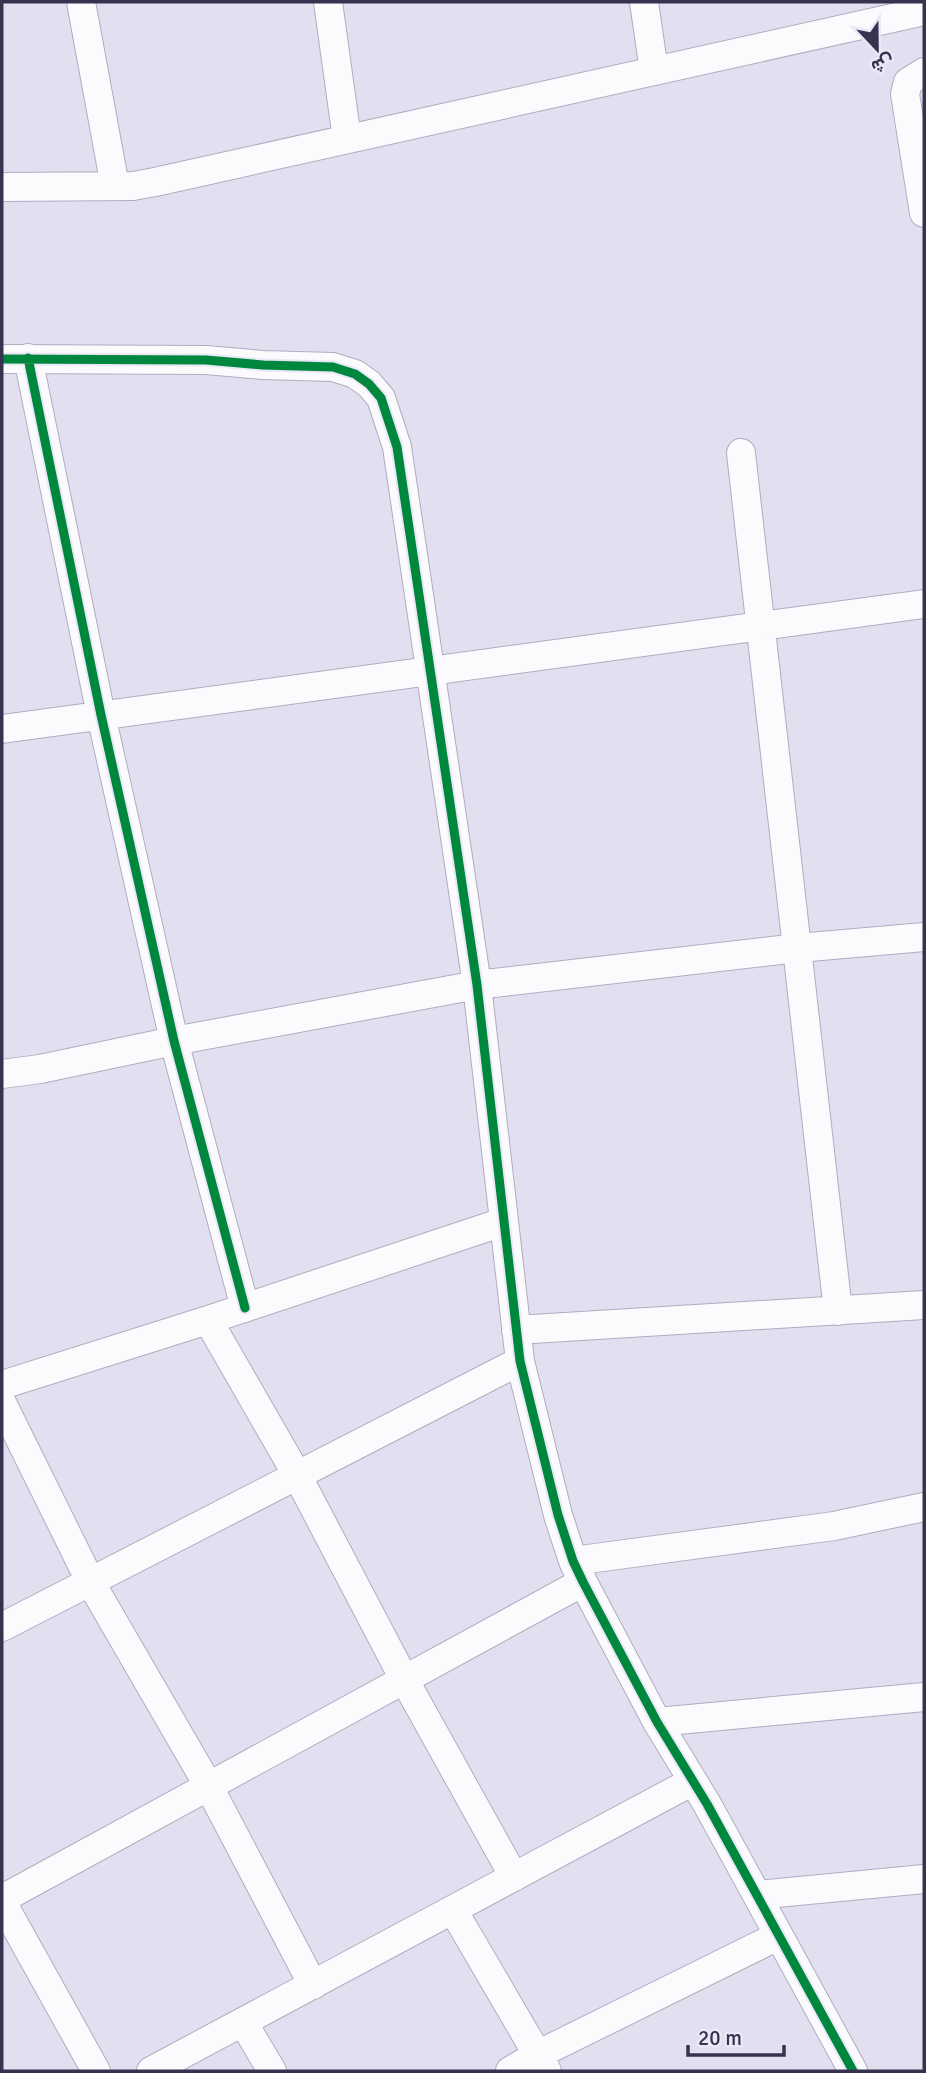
<svg xmlns="http://www.w3.org/2000/svg" width="926" height="2073" font-family="Signika,Vazirmatn,sans-serif">
	<style>
		.lines { fill: none; stroke-linecap: round; stroke-linejoin: round }
		.street-casing { stroke: #b0acc1; stroke-width: 30 }
		.street { stroke: #fbfafd; stroke-width: 28 }
		.cycleway-casing { stroke: #eae8f7; stroke-width: 13 }
		.cycleway { stroke: #00873e; stroke-width: 9 }
	</style>
	<rect width="100%" height="100%" fill="#e2e0f0"/>
	<g class="lines">
		<defs>
			<path id="street" d="M81,2L115,186
				M328,2L347,139
				M644,2L654,71
				M924,72L908,82L905,94L924,213
				M2,187L133,186L155,182L924,11
				M28,358L101,715L174,1041L245,1308
				M2,359L206,360L263,365L333,367L355,374L369,384L381,398L397,447L477,985L520,1361L558,1515L573,1561L583,1582L657,1722L707,1804L853,2071
				M741,453L838,1311
				M2,729L924,604
				M2,1074L40,1069L174,1041L477,985L798,948L924,937
				M208,1320L297,1475L404,1679L514,1877
				M516,1330L924,1305
				M2,1385L208,1320L503,1222
				M2,1403L91,1583L208,1785L313,1985
				M573,1561L834,1526L924,1507
				M2,1627L520,1361
				M657,1722L924,1697
				M757,1895L924,1879
				M2,1899L583,1582
				M2,1902L96,2071
				M453,1910L547,2071
				M243,2022L272,2071
				M151,2071L693,1781
				M510,2071L537,2055L778,1936"/>
		</defs>
		<use href="#street" class="street-casing"/>
		<use href="#street" class="street"/>
		<defs>
			<path id="cycleway" d="M28,358L101,715L174,1041L245,1308
				M2,359L206,360L263,365L333,367L355,374L369,384L381,398L397,447L477,985L520,1361L558,1515L573,1561L583,1582L657,1722L707,1804L853,2071"/>
		</defs>
		<use href="#cycleway" class="cycleway-casing"/>
		<use href="#cycleway" class="cycleway"/>
	</g>
	<rect width="926" height="2073" fill="none" stroke="#373250" stroke-width="7"/>
	<g transform="translate(877 49) rotate(158)" stroke="#eae8f7" stroke-width="5" paint-order="stroke">
	<path d="M0-5L12 26L0 18L-12 26Z" fill="#373250"/>
	<text y="-10" font-size="19" font-weight="bold" text-anchor="middle" fill="#373250">ش</text>
	</g>
	<path d="M688 2045v10h96v-10" fill="none" stroke="#373250" stroke-width="3.5"/>
	<text x="698" y="2045" font-size="21" fill="#373250" stroke="#eae8f7" stroke-width="5" paint-order="stroke">20 m</text>
</svg>
